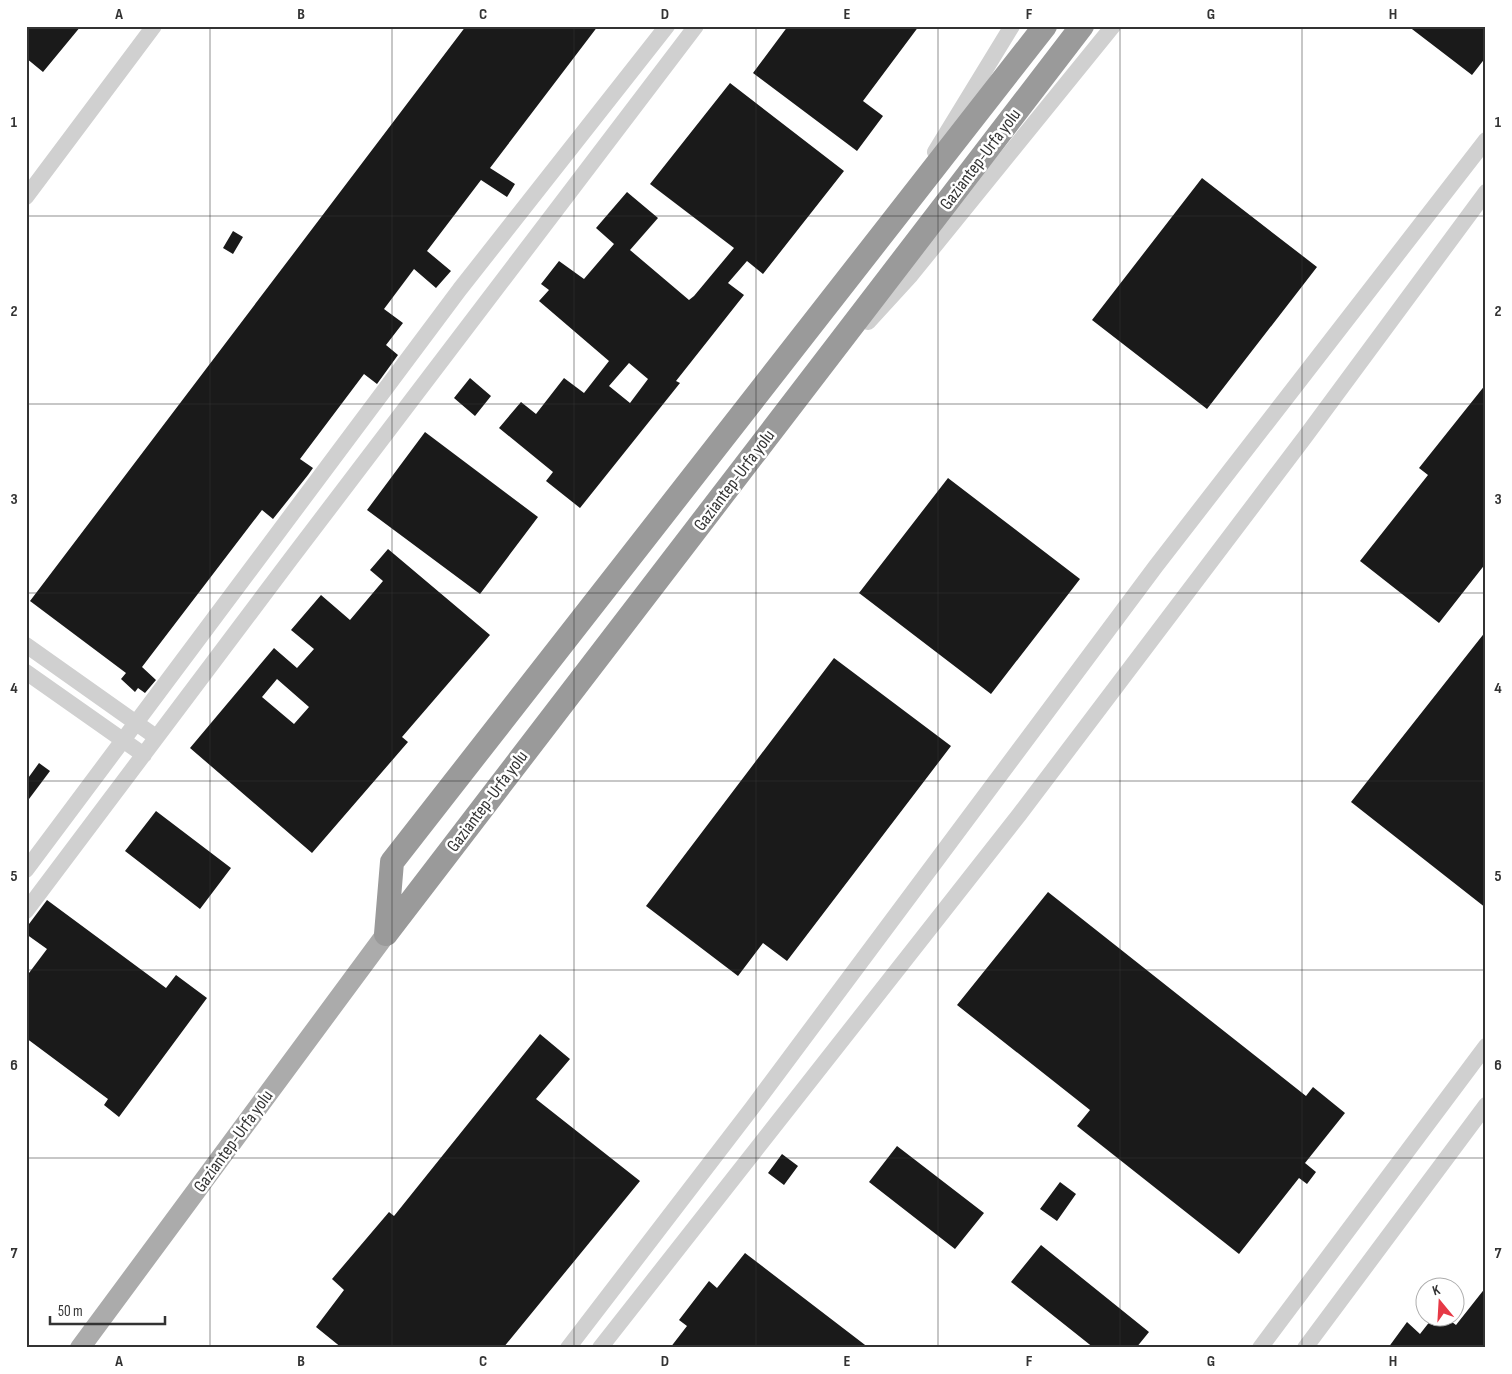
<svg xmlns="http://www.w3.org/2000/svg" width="1512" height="1374" font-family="'Sofia Sans Condensed',sans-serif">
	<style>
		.building { fill: #1a1a1a; fill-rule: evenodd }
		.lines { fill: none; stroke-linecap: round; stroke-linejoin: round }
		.minor { stroke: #d0d0d0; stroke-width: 16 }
		.major { stroke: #ababab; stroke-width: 20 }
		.highway { stroke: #9a9a9a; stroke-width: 24 }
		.grid { fill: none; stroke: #333; stroke-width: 1; stroke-opacity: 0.55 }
		.labels { text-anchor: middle; stroke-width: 5; stroke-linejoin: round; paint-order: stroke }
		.street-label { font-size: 18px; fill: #333; stroke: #fff }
		.neatline { fill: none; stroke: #333; stroke-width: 2 }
		.grid-label { font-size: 16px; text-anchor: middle; font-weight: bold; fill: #333 }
	</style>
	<rect width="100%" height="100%" fill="#fff"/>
	<path class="building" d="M30,26H81L43,72L26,58V31Z
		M466,26H598L490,168L515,184L507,197L481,180L427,251L451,271L436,288L414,269L384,309L403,323L386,345L398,355L377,384L364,374L300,459L313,468L308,475L273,519L262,510L142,667L156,680L145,693L138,688L135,692L121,679L126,673L30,601Z
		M788,26H919L863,101L883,116L857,151L753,73Z
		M1408,26H1486V57L1472,75Z
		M730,83L844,171L763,274L747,261L728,283L744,295L676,381L680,383L580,508L546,481L553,472L499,428L521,402L536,414L564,378L584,393L609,361L539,301L549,290L541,284L559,261L584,279L614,244L596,228L627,192L658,218L630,250L689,300L694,296L734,248L650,184ZM629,363L648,379L630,403L609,386Z
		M1202,178L1317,267L1207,409L1092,320Z
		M233,231L243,237L233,254L223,248Z
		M470,378L491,396L475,416L454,398Z
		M1486,384V563L1439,623L1360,561L1428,475L1419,468Z
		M425,432L538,517L480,594L367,510Z
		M948,478L1080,579L991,694L859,593Z
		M388,549L490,635L402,737L408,742L312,853L190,748L274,648L297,668L314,649L291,630L321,595L350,620L383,581L370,570ZM277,679L309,707L294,724L262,697Z
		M1486,631V908L1351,802Z
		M834,658L951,746L787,961L763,943L738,976L646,906Z
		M39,763L50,771L26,803V781Z
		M156,811L231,868L200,909L125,851Z
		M1048,892L1306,1096L1313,1087L1345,1113L1305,1163L1316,1172L1307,1184L1299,1178L1239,1254L1077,1126L1090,1110L957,1005Z
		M47,900L166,988L176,975L207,998L119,1117L104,1105L108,1099L26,1038V977L47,949L26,934V928Z
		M540,1034L570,1059L536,1099L640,1181L503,1348H342L316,1327L344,1290L332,1279L389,1212L394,1216Z
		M897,1146L984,1213L955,1249L869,1182Z
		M782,1154L798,1166L784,1185L768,1173Z
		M1060,1182L1076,1194L1057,1221L1040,1209Z
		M1041,1245L1149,1332L1136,1348H1094L1011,1282Z
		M745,1253L869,1348H670L687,1326L679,1320L709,1281L717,1288Z
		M1486,1287V1348H1388L1407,1322L1420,1334L1434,1316H1444L1456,1325Z"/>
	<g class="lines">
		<path class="minor" d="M935,152L1012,26
			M26,197L154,26
			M868,322L911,275L1113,26
			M26,645L156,737
			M26,672L144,755
			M26,870L460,289L667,26
			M26,911L290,560L696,26
			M568,1348L752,1108L1156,566L1486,140
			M600,1348L1019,815L1305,437L1486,192
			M1260,1348L1486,1046
			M1305,1348L1486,1105"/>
		<path class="major" d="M80,1348L386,934"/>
		<path class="highway" d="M386,934L1082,26
			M386,934L392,862L1045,26"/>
	</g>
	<path class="grid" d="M210,26V1348M392,26V1348M574,26V1348M756,26V1348M938,26V1348M1120,26V1348M1302,26V1348M26,216H1486M26,404H1486M26,593H1486M26,781H1486M26,970H1486M26,1158H1486"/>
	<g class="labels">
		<g class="street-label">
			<text transform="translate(980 159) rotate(-53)" y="6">Gaziantep-Urfa yolu</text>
			<text transform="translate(734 480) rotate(-53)" y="6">Gaziantep-Urfa yolu</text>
			<text transform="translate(487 801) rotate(-53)" y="6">Gaziantep-Urfa yolu</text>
			<text transform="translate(233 1141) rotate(-54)" y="6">Gaziantep-Urfa yolu</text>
		</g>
	</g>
	<rect width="1512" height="1374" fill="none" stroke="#ffffff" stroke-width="55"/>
	<g transform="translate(1440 1302) rotate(342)"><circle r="24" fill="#ffffff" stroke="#adadad"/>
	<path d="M0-4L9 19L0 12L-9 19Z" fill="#e63946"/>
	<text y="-8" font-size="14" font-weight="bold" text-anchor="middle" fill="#333333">K</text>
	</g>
	<path d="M50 1316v8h115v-8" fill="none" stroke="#333333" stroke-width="2.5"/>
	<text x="58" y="1316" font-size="15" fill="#333333" stroke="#ffffff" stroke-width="4" paint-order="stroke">50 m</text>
	<rect x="28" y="28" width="1456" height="1318" class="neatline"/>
	<g class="grid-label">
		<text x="119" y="19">A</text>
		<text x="301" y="19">B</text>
		<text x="483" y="19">C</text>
		<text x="665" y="19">D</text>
		<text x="847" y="19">E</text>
		<text x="1029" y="19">F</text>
		<text x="1211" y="19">G</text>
		<text x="1393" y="19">H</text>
		<text x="14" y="127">1</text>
		<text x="1498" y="127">1</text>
		<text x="14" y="316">2</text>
		<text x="1498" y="316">2</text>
		<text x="14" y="504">3</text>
		<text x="1498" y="504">3</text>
		<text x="14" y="693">4</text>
		<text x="1498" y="693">4</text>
		<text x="14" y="881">5</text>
		<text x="1498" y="881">5</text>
		<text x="14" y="1070">6</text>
		<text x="1498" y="1070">6</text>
		<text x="14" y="1258">7</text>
		<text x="1498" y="1258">7</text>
		<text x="119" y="1366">A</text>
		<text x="301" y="1366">B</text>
		<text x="483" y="1366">C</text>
		<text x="665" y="1366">D</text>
		<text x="847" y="1366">E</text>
		<text x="1029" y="1366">F</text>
		<text x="1211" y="1366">G</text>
		<text x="1393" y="1366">H</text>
	</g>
</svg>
